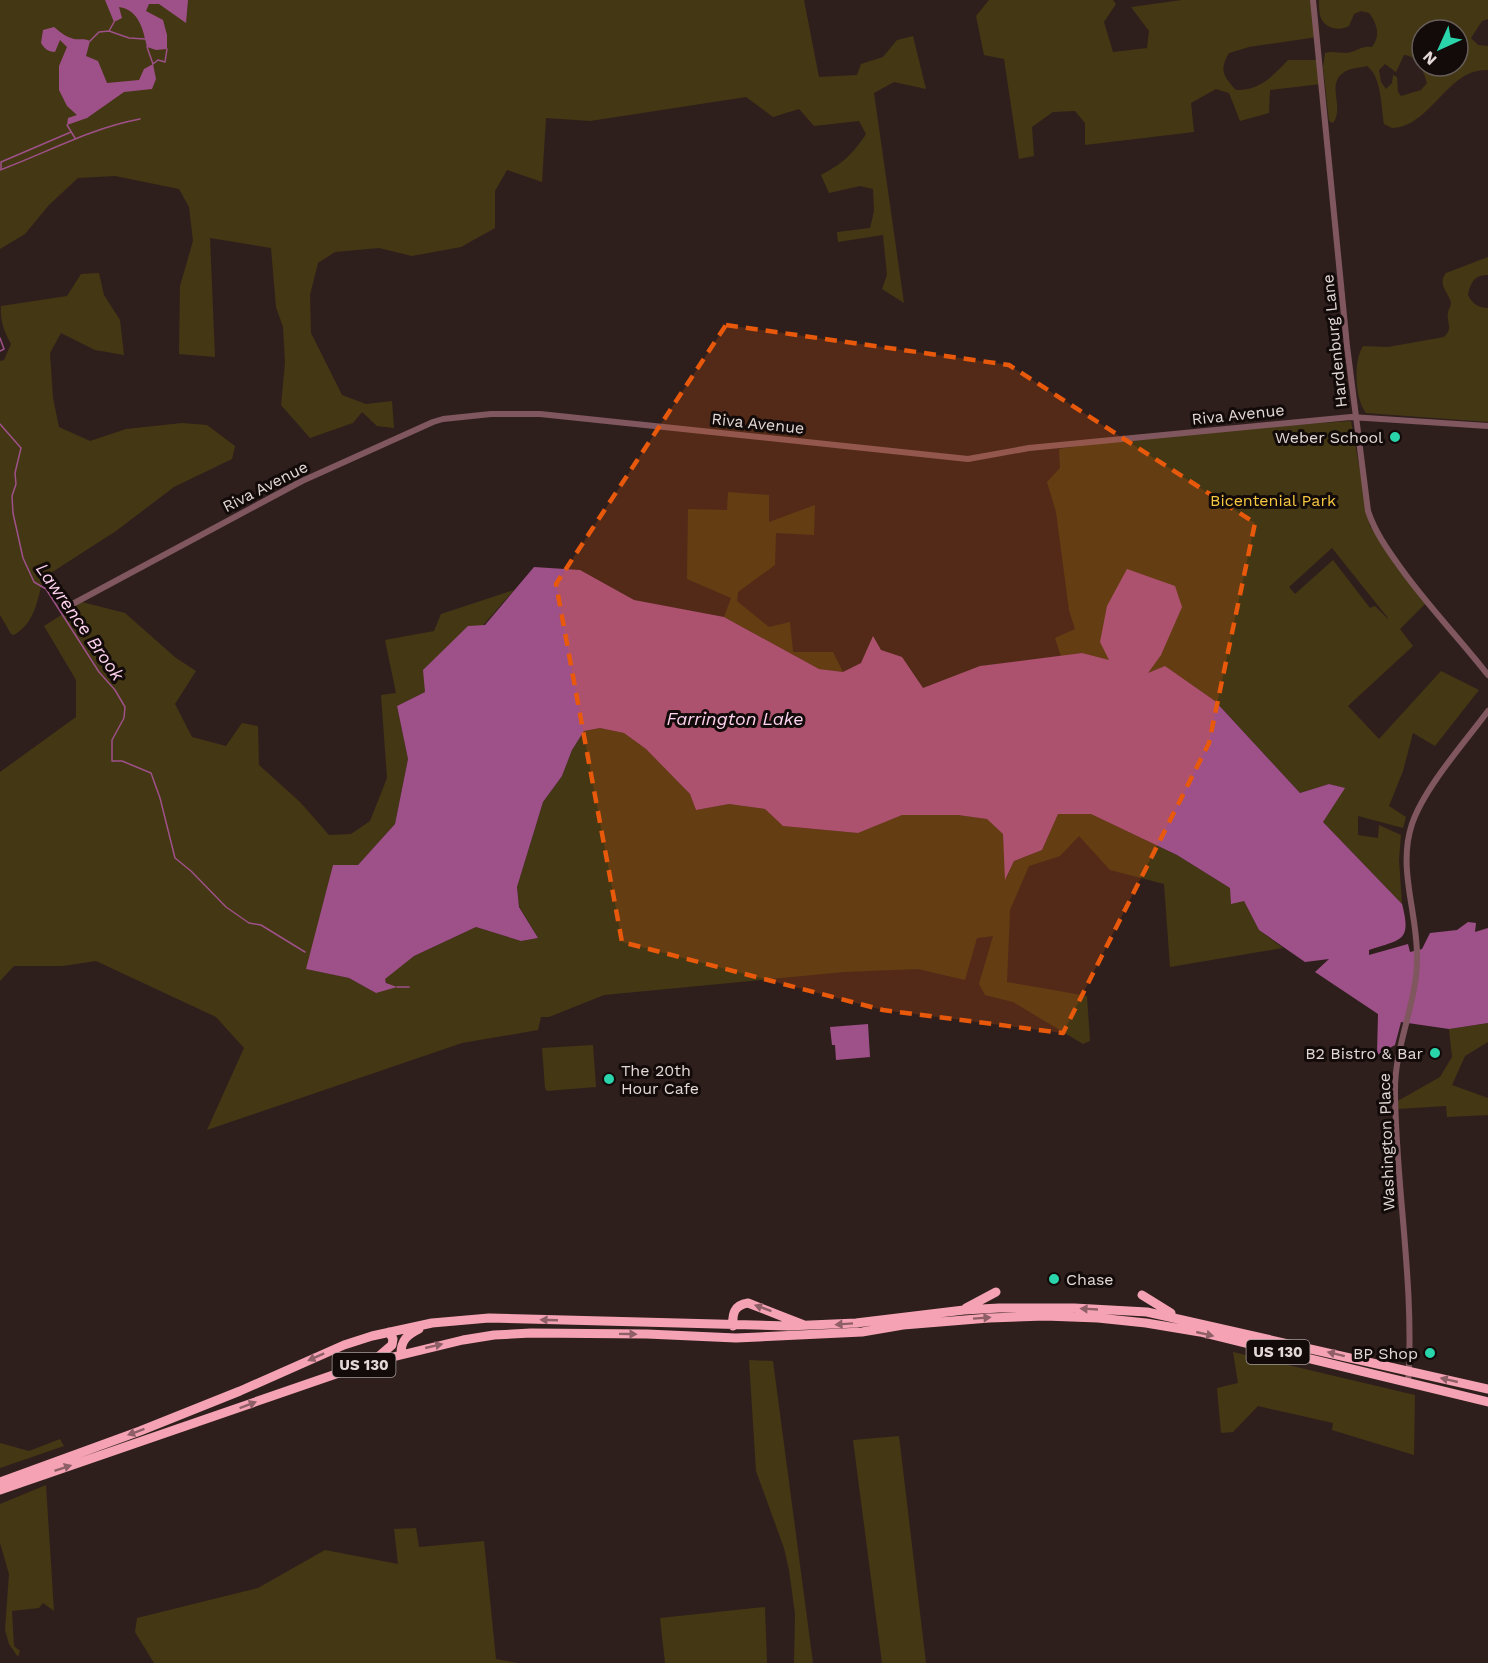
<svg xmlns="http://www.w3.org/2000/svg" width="1488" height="1663" font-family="'Work Sans',sans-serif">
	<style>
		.green { fill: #443714; fill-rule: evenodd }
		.water { fill: #9e5189 }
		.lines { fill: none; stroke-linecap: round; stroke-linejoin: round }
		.stream { stroke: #9e5189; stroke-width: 1.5 }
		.minor { stroke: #80575f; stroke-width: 6 }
		.highway { stroke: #f5a3b4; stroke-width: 9 }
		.oneway { fill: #8f5f67 }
		.marked { fill: #e8590c; fill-opacity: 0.2; stroke: #e8590c; stroke-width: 4.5; stroke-dasharray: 12 8; stroke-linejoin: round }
		.poi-dot { fill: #2bd5ac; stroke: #120b09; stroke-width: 2 }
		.labels { text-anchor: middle; stroke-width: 6; stroke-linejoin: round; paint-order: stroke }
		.shield { fill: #120b09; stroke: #a49a98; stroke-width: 1.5 }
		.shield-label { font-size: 15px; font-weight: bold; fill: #e3d8d5 }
		.street-label { font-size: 16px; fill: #e3d8d5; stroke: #120b09 }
		.poi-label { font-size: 16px; fill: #e3d8d5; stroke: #120b09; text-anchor: end }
		.park-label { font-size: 16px; fill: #f7c840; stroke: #120b09 }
		.water-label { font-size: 18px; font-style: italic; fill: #ffd3f0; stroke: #120b09 }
	</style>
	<rect width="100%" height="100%" fill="#2f1f1c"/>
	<path class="green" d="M0,0H804L819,77L857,75L861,64L883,57L897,40L913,36L926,89L894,82L874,93L904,303L882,289L887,275L883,235L838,242L837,232L870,228L874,211L873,189L860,186L829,193L821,175C842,164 853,154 866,134L859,121L814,126L799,109L773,117L746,97L590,121L546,118L542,182L507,170L495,191V228L461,247L412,256L379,248L335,252L318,263L310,295L311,333L342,395L366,404L392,401L394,428L377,426L362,412L353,423L310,438L281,405L285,363L283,327L276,307L271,248L210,238L215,357L179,354L180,286L193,241L189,207L179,189L115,176L78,178L49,205L25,234L0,249Z
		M989,0H1113L1116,4L1104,22L1113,52L1147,48L1149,31L1131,7L1182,0H1313L1317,37L1249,47L1229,53C1219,70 1223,76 1236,90C1259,91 1273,76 1288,60H1319L1321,84L1270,90L1269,113L1240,121L1229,93L1216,89L1191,103L1194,132L1085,145V123L1075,111L1053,112L1032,127L1034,156L1019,159L1004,59L984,55L976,16Z
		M1319,0H1488V19L1482,21L1471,38L1478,45L1488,46V70C1448,67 1431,127 1392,128L1384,124C1381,107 1382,77 1367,66C1359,68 1349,68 1343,73C1326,85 1345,107 1333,123L1329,121L1323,67L1325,53C1332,51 1338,53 1346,53C1356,52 1362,45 1372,47C1381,36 1377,23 1369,13L1361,11L1354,14L1349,26C1338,32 1323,28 1320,15C1319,11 1319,5 1319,0ZM1422,30H1458V66H1422ZM1404,55C1418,56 1424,72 1427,83L1421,90L1401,96L1398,92L1397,77L1393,75L1392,83L1386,89L1381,82L1379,70L1385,64L1396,72Z
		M1488,257V275C1475,274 1470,283 1468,295C1472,304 1479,308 1488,308V422L1366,413C1355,400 1353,361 1363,346L1388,347L1444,337C1454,328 1446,323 1448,312C1449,309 1451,306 1451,302C1448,292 1437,284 1446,273Z
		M99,273L104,295L120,320L124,355L95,350L61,333L50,353L53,398L59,427L90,441L126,429L182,423L207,425L235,446L232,459L174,487L116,531L43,578C38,599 35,623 14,635L11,634L0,615V361L4,360L11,344C4,331 0,321 1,306L67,296L81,274Z
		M1351,421L1370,526L1426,603L1400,629L1413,646L1348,706L1379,739L1441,671L1479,690L1435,746L1413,733L1403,771L1389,806L1406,817L1403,828L1358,816V835L1378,838L1379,825L1401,835L1399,860L1402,904L1323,822L1344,788L1329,784L1300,793L1215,701L1165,666L1147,674L1110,661L1082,653L1061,656L1055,638L1075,629L1069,610L1056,512L1047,482L1060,468L1059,449L1160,434ZM1332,548L1388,618V619L1375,606L1370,608L1333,560L1295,594L1289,587Z
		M728,492L769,495V522L815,505L814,535L776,533L775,565L738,592L737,601L769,627L790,622L793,652H833L843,672L819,669L724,617L731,598L687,579L688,509L727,510Z
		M514,590L425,692L397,706L408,759L395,824L358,865H333L307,969L349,978L376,993L388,984L384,980L386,977L414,956L476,927L521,941L538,938L519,906L517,887L543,802L562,776L572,750L584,731L600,728L624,733L646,749L690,794L696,810L729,804L765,809L783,826L858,833L901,815H958L988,819L1003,834L1006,879L1014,861L1042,850L1058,814H1091L1177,855L1230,888L1244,901L1259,930L1283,948L1170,967L1164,884L1110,870L1079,836L1060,856L1029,866L1010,910L1007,982L1087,996L1090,1041L1083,1044L1013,1002L985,995L979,984L993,936L977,938L965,980L918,969L844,972L604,995L549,1017H541L538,1030L462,1043L207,1130L244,1048L216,1017L96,961L63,966H14L0,981V772L76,717V680L44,626L82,602L125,613L176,658L196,671L175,704L192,737L226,746L242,723L258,726L259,765L300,802L329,835L351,834L370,821L387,778L381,695L396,693L385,640L434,631L441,614Z
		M1488,1023V1042L1465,1056L1452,1085L1488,1098V1115L1447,1117L1446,1106L1397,1109L1396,1102L1440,1077L1452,1057L1449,1029Z
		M593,1045L596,1087L547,1091L545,1088L542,1048Z
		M1233,1352L1415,1395L1414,1455L1332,1430L1333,1423L1258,1406L1233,1432L1221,1433L1217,1388L1238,1383Z
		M749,1360L773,1361L813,1663H794L795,1614L789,1570L784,1548L756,1471Z
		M899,1436L926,1663H882L853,1440Z
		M60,1439L64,1446L0,1468V1443L29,1451Z
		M46,1485L54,1611L43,1603L39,1608L12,1611L14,1646L20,1651L18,1657L9,1644L5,1630L9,1574L0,1543V1504Z
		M416,1528L419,1547L484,1541L496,1659L518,1663H154L135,1632L137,1618L258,1588L325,1550L398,1564L394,1529Z
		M765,1607L767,1663H665L660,1618Z"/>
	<path class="water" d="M105,0H188L186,23L159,4H149L146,11L163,20L167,35V49L156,50L147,47C143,29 139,10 119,7L122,18L114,22Z
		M54,27C60,32 66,37 74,39C80,40 83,38 90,41L86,56L98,61L107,83L139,80L144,69L153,64L156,79L152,89L124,92L87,118L67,125L68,118L77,115L67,106L59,90V66L67,47L60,40L55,52C48,52 44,48 41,43L43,30Z
		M534,567L580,570L634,600L724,617L819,669L843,672L861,663L873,636L881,650L902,657L923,688L980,666L1082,653L1109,660L1100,642L1107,606L1127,569L1175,586L1182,607L1161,655L1148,673L1165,666L1215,701L1300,793L1329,784L1345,788L1323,822L1402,904C1412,942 1401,939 1369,950V955L1408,944L1410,952L1422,949L1430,933L1457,930L1468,922L1476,923L1475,932L1488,928V1023L1449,1029L1401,1022L1395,1045L1377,1055L1378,1014L1315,972L1329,959L1305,962L1259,930L1244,901L1231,904L1230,888L1177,855L1091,814H1058L1042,850L1014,861L1005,880L1003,834L987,819L958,815H902L858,833L783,826L765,809L729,804L696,810L690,794L646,749L624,733L600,728L584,731L572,750L562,776L543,802L517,887L519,907L538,938L521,941L476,927L414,956L385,979L386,983L397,987L376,993L349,978L306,969L333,865H358L395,824L408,759L397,706L425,692L423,670L468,626L485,625Z
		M868,1024L870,1057L836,1060L835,1045H832L830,1027Z"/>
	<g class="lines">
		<path class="stream" d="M109,31L129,38L145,39
			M90,41L99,32L109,31L114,22
			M147,47L153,64L158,60L165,62L167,49
			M67,125L75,138
			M1,169V162L71,132
			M0,170C46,153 91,128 140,119
			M0,338L4,349L0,351
			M0,424L21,448L15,473L16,484L12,496L13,513L23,558L34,582L46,589L99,672L115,690L125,707L124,718L112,740V761H122L151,773L160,798L175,858L191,871L226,907L249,923L261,925L305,952
			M397,987H409"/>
		<path class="minor" d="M1313,0L1347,346L1368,511C1375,532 1387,549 1400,567C1427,605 1459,638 1488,675
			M67,607L302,481L433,422L443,419L491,414H540L968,459L1029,448L1351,417L1488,426
			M1408,1383C1415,1287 1396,1189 1395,1093C1394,1046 1417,1004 1417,959C1418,913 1397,869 1412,824C1424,788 1465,742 1488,711"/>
		<path class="highway" d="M1142,1295L1171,1313
			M966,1308L996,1292
			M733,1326C732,1314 734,1305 748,1303L804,1325
			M401,1354C401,1340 407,1335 419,1329
			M378,1357L392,1345L393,1339L389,1332
			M0,1482L140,1431L240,1391L344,1345L372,1336L432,1323L489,1318L788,1326L856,1323L964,1310L999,1308H1074L1147,1312L1488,1389
			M0,1490L368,1363L463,1340L494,1335L531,1333L647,1334L736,1338L862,1332L903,1325L989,1318L1045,1316L1098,1318L1146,1323L1200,1332L1488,1402"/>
	</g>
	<defs><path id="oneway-solid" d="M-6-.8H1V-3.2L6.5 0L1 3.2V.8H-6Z" transform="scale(1.5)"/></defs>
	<g class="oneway">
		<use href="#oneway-solid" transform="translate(763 1308) rotate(-160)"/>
		<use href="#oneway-solid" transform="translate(1089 1309) rotate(-177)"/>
		<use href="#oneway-solid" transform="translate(982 1318) rotate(-4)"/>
		<use href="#oneway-solid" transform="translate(549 1320) rotate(-178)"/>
		<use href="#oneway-solid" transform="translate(844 1324) rotate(176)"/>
		<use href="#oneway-solid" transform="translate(628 1334) rotate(1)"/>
		<use href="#oneway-solid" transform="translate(1205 1334) rotate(13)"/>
		<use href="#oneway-solid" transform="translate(434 1346) rotate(-13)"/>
		<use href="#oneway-solid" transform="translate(1336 1354) rotate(-166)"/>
		<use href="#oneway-solid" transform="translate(316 1357) rotate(156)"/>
		<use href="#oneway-solid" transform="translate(1449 1380) rotate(-167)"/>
		<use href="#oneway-solid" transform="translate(248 1405) rotate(-21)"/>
		<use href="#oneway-solid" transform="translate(136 1432) rotate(160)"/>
		<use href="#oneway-solid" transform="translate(63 1468) rotate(-18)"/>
	</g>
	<path class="marked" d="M726,325L1009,365L1255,523L1209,743L1063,1033L883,1010L622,942L556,584Z"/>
	<g class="poi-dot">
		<circle cx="1395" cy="437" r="6"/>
		<circle cx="1435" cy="1053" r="6"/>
		<circle cx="609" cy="1079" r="6"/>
		<circle cx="1054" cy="1279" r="6"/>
		<circle cx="1430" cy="1353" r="6"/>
	</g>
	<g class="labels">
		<g class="shield">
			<rect x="1246.5" y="1340" width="63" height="24" rx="4.5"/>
			<rect x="332.5" y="1353" width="63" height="24" rx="4.5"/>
		</g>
		<g class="shield-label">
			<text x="1278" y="1357">US 130</text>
			<text x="364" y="1370">US 130</text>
		</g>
		<g class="street-label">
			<text transform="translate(1334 341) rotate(-96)" y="6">Hardenburg Lane</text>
			<text transform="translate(1238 414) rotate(-6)" y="6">Riva Avenue</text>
			<text transform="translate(758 423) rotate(6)" y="6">Riva Avenue</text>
			<text transform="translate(265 486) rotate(-27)" y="6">Riva Avenue</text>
			<text transform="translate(1386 1142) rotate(-92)" y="6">Washington Place</text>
		</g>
		<g class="poi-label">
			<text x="1383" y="443">Weber School</text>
			<text x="1423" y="1059">B2 Bistro &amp; Bar</text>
			<text x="621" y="1076" text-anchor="start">The 20th<tspan x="621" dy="18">Hour Cafe</tspan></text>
			<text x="1066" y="1285" text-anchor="start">Chase</text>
			<text x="1418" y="1359">BP Shop</text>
		</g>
		<g class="park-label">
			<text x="1273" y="506">Bicentenial Park</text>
		</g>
		<g class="water-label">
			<text transform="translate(80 622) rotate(55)" y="6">Lawrence Brook</text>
			<text x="735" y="725">Farrington Lake</text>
		</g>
	</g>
	<g transform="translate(1440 48) rotate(225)"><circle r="28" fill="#120b09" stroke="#665d5b" stroke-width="1.5"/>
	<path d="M0-4.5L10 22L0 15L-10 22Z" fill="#2bd5ac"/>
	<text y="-9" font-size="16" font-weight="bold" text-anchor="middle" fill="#e3d8d5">N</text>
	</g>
</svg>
